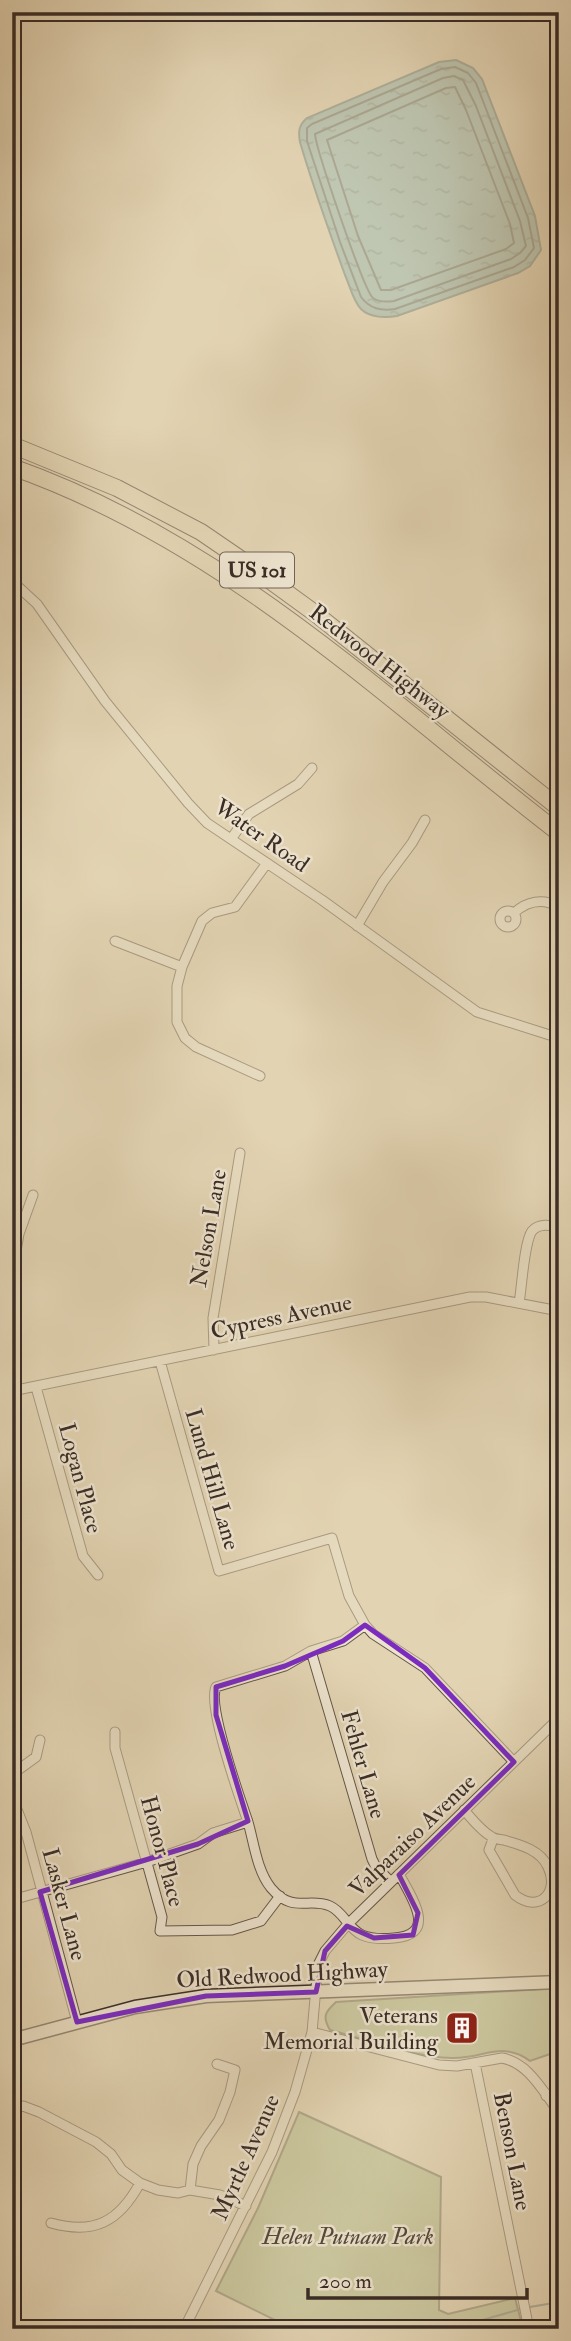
<svg xmlns="http://www.w3.org/2000/svg" width="571" height="2341" font-family="'IM FELL Double Pica',serif">
	<style>
		.green { fill: #b3bc8c; stroke: #767459; stroke-width: 2 }
		.water { fill: url(#water-ripples); stroke: #718079; stroke-width: 2 }
		.lines { fill: none; stroke-linecap: round; stroke-linejoin: round }
		.shore { stroke: #68726b; stroke-width: 2 }
		.stream { stroke: #718079; stroke-width: 2 }
		.minor-casing { stroke: #645649; stroke-width: 11 }
		.secondary-casing { stroke: #3a2d26; stroke-width: 15 }
		.motorway-casing { stroke: #3a2d26; stroke-width: 18 }
		.minor { stroke: #ece2cd; stroke-width: 9 }
		.secondary { stroke: #ece2cd; stroke-width: 12 }
		.motorway { stroke: #e2d3b2; stroke-width: 16 }
		.marked { fill: none; stroke: #7b2cbf; stroke-width: 5; stroke-linejoin: round }
		.labels { text-anchor: middle; stroke-width: 5; stroke-linejoin: round; paint-order: stroke }
		.shield { fill: #ece2cd; stroke: #6f6358; stroke-width: 2 }
		.shield-label { font-size: 21px; font-weight: bold; fill: #3a2d26 }
		.street-label { font-size: 23px; fill: #3a2d26; stroke: #ece2cd }
		.poi-label { font-size: 23px; fill: #3a2d26; stroke: #ece2cd; text-anchor: end }
		.park-label { font-size: 23px; font-style: italic; fill: #524a3a; stroke: #ece2cd }
	</style>
	<defs>
		<pattern id="water-ripples" width="26" height="14" patternUnits="userSpaceOnUse" patternTransform="scale(1.75)"><rect width="26" height="14" fill="#95b7b0"/><path d="M2 4q2-2 4 0t4 0M15 11q2-2 4 0t4 0" fill="none" stroke="#7b958f"/></pattern>
	</defs>
	<rect width="100%" height="100%" fill="#e2d3b2"/>
	<filter id="stains"><feTurbulence type="fractalNoise" baseFrequency=".00286" numOctaves="4"/><feColorMatrix values="0 0 0 0 .2 0 0 0 0 .09 0 0 0 0 .02 0 0 0 .5 -.17"/></filter>
	<radialGradient id="worn" r=".72"><stop offset=".6" stop-color="#630" stop-opacity="0"/><stop offset="1" stop-color="#630" stop-opacity=".3"/></radialGradient>
	<path class="green" d="M559,1988V2051L530,2061C502,2040 483,2059 452,2058C411,2057 369,2040 330,2030C322,2017 325,2012 336,2002Z
		M299,2112L441,2177L439,2310L448,2314L515,2298L521,2321L498,2329H293L216,2291L258,2208Z"/>
	<path class="water" d="M456,60L473,68L482,79L535,216L541,250L530,266L518,273L397,316C386,318 370,318 361,309C353,301 350,286 345,275C329,231 313,187 300,142C298,131 299,125 307,118L439,62Z"/>
	<g class="lines">
		<path class="shore" d="M455,67L468,73L476,83L528,218L534,248L525,260L514,267L395,309C381,311 370,309 361,297L340,242L307,141V128L312,124L441,69Z
			M454,76L463,80L476,106L520,221L526,246L520,253L511,259L394,301C387,302 378,302 373,298C364,291 316,149 315,134L443,78Z
			M455,87L466,110L510,224L514,243L506,249L391,290H381L358,236L327,140L446,88Z"/>
		<path class="stream" d="M530,2307L559,2302
			M466,2329L479,2321L521,2309"/>
		<defs>
			<path id="minor" d="M12,581L37,604L105,701L188,803L207,823L322,900L477,1012L559,1038
				M231,839L249,814L298,784L312,768
				M500 919a8 8 0 1 1 16 0a8 8 0 1 1-16 0Z
				M514,913C527,901 543,898 559,907
				M357,926L383,882L412,843L425,820
				M115,941L182,967
				M260,1076L196,1047L185,1038L177,1022V986L182,967L202,921L212,913L235,907L267,863
				M12,1274L19,1234L33,1195
				M519,1303C522,1287 524,1242 532,1231C539,1223 550,1225 559,1227
				M214,1350L213,1318L240,1153
				M160,1361L219,1571L332,1538L349,1596L365,1625L373,1634L425,1668L514,1762
				M36,1387L83,1556L98,1575
				M12,1391L470,1297H486L559,1311
				M311,1651L372,1859L376,1867L391,1882
				M115,1732V1748L162,1917L160,1931L232,1930L261,1921L280,1896
				M12,1778L18,1770L36,1757L40,1740
				M12,1797L26,1832L77,2022
				M464,1810C472,1819 481,1831 492,1837C496,1840 502,1839 507,1841C522,1845 541,1851 548,1867C560,1892 539,1914 515,1895L489,1850L493,1839
				M248,1822C254,1843 257,1871 271,1888C293,1914 308,1897 330,1906C344,1912 348,1929 362,1935C371,1939 383,1939 394,1938C438,1935 412,1898 399,1874
				M12,1900L147,1862L198,1844L213,1833L248,1822C240,1798 207,1706 216,1687L285,1666L311,1651L343,1641L365,1625
				M312,2032L439,2065L457,2066L502,2058C529,2063 543,2092 559,2112
				M475,2063L529,2329
				M546,2096L559,2091
				M12,2109L23,2106L39,2112L96,2142L111,2154L122,2170L140,2183L158,2190L178,2193L190,2190L220,2195L246,2206
				M190,2190L193,2164L201,2146L219,2120L230,2092L235,2070L217,2064
				M51,2223C94,2235 119,2222 140,2183
				M184,2329L272,2152L295,2092L312,2032L318,1965L325,1951L348,1924L559,1718"/>
			<path id="secondary" d="M12,2040L135,2007L206,1996L559,1982"/>
			<path id="motorway" d="M12,445L117,488L201,532L239,558L316,614L559,808
				M12,467C225,542 384,698 559,833"/>
		</defs>
		<use href="#minor" class="minor-casing"/>
		<use href="#secondary" class="secondary-casing"/>
		<use href="#motorway" class="motorway-casing"/>
		<use href="#minor" class="minor"/>
		<use href="#secondary" class="secondary"/>
		<use href="#motorway" class="motorway"/>
	</g>
	<path d="M0 0H571V2341H0ZM365,1625L425,1668L514,1762L399,1875L418,1913L413,1935L374,1938L347,1926L325,1951L316,1992L206,1996L77,2022L40,1892L198,1844L248,1821L216,1715V1687L285,1666L343,1641Z" fill="#e2d3b2" fill-opacity=".55" fill-rule="evenodd"/>
	<path class="marked" d="M365,1625L425,1668L514,1762L399,1875L418,1913L413,1935L374,1938L347,1926L325,1951L316,1992L206,1996L77,2022L40,1892L198,1844L248,1821L216,1715V1687L285,1666L343,1641Z"/>
	<defs>
		<symbol id="building-square" viewBox="-11 -11 22 22"><rect x="-9" y="-9" width="18" height="18" rx="4" fill="#8f2418" stroke="#ece2cd"/><path d="M-4-6H4V6H1V3H-1V6H-4ZM-2.5-4.3h1.7v1.8h-1.7ZM.8-4.3h1.7v1.8H.8ZM-2.5-1h1.7V.8h-1.7ZM.8-1h1.7V.8H.8Z" fill="#fff"/></symbol>
	</defs>
	<g fill-rule="evenodd">
		<use href="#building-square" x="443" y="2009" width="38" height="38"/>
	</g>
	<g class="labels">
		<rect class="shield" x="220" y="552.5" width="74" height="35" rx="5"/>
		<g class="shield-label">
			<text x="257" y="577">US 101</text>
		</g>
		<g class="street-label">
			<text transform="translate(380 661) rotate(38)" y="8">Redwood Highway</text>
			<text transform="translate(262 835) rotate(35)" y="8">Water Road</text>
			<text transform="translate(208 1228) rotate(-80)" y="8">Nelson Lane</text>
			<text transform="translate(281 1316) rotate(-12)" y="8">Cypress Avenue</text>
			<text transform="translate(81 1478) rotate(75)" y="8">Logan Place</text>
			<text transform="translate(213 1479) rotate(74)" y="8">Lund Hill Lane</text>
			<text transform="translate(364 1764) rotate(74)" y="8">Fehler Lane</text>
			<text transform="translate(412 1835) rotate(-44)" y="8">Valparaiso Avenue</text>
			<text transform="translate(163 1851) rotate(75)" y="8">Honor Place</text>
			<text transform="translate(65 1904) rotate(75)" y="8">Lasker Lane</text>
			<text transform="translate(282 1974) rotate(-3)" y="8">Old Redwood Highway</text>
			<text transform="translate(513 2151) rotate(79)" y="8">Benson Lane</text>
			<text transform="translate(245 2157) rotate(-66)" y="8">Myrtle Avenue</text>
		</g>
		<g class="poi-label">
			<text x="438" y="2023">Veterans<tspan x="438" dy="26">Memorial Building</tspan></text>
		</g>
		<g class="park-label">
			<text x="348" y="2244">Helen Putnam Park</text>
		</g>
	</g>
	<rect width="571" height="2341" fill="none" stroke="#e2d3b2" stroke-width="42"/>
	<rect x="14" y="14" width="543" height="2313" fill="none" stroke="#3a2d26" stroke-width="3.5"/>
	<rect x="21" y="21" width="529" height="2299" fill="none" stroke="#3a2d26" stroke-width="2"/>
	<path d="M308 2288v10h219v-10" fill="none" stroke="#3a2d26" stroke-width="3.5"/>
	<text x="319" y="2288" font-size="21" fill="#3a2d26" stroke="#ece2cd" stroke-width="5" paint-order="stroke">200 m</text>
	<rect width="100%" height="100%" filter="url(#stains)"/>
	<rect width="100%" height="100%" fill="url(#worn)"/>
</svg>
